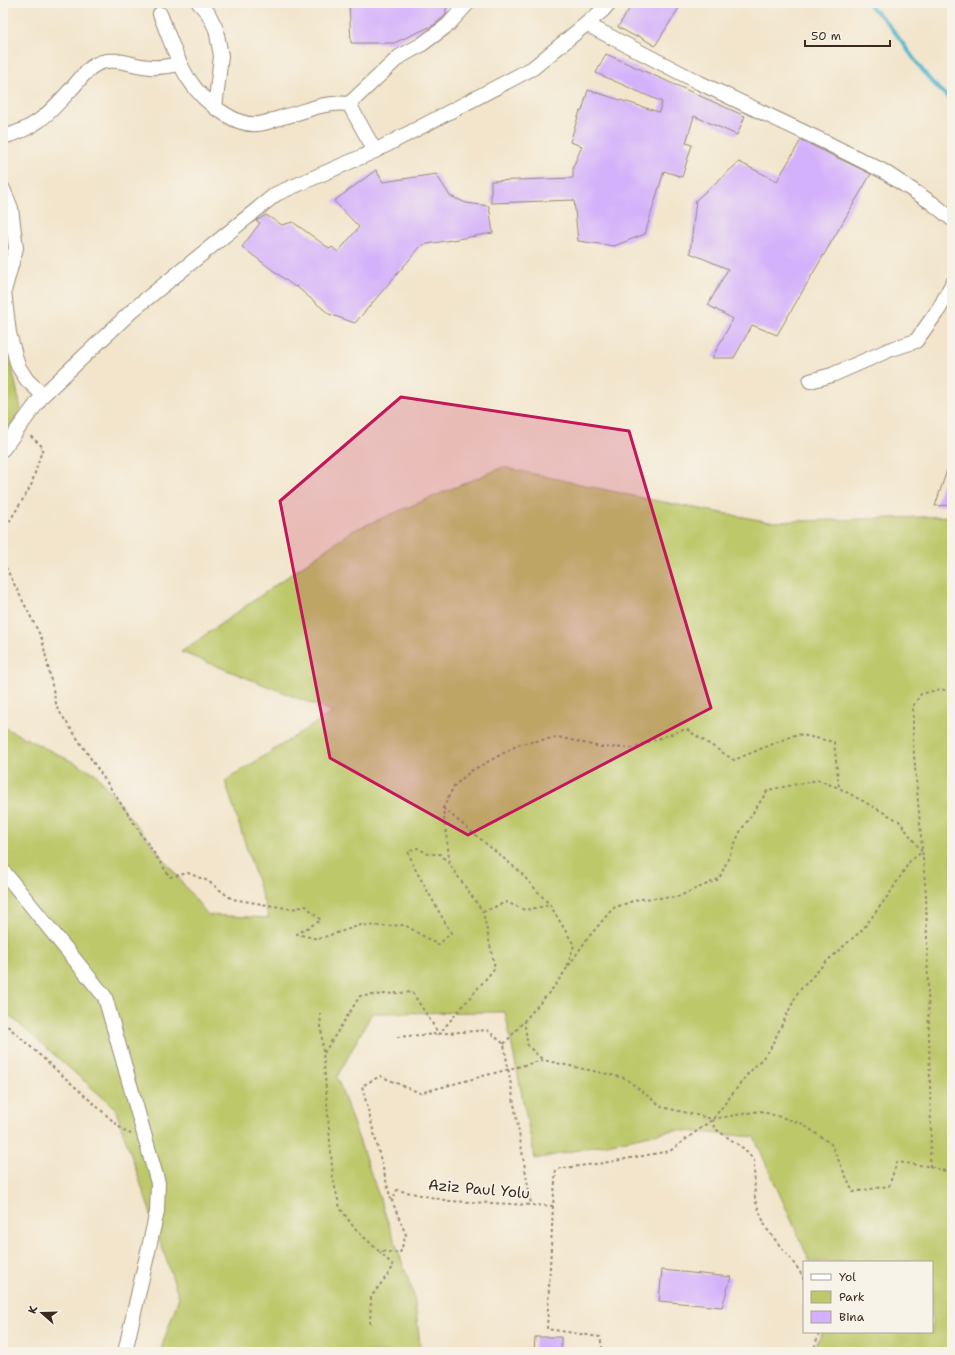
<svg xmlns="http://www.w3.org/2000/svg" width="955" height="1355" font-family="'Shantell Sans',sans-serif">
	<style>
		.green { fill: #bdc86a; stroke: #7c7944 }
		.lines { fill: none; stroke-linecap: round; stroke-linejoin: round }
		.stream { stroke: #51b6d0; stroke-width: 3.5 }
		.building { fill: #d4b1fb }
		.minor-casing { stroke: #968875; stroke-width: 16 }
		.path { stroke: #968875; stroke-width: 2; stroke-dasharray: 3 3; stroke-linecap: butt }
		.minor { stroke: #fff; stroke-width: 14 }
		.marked { fill: #c2185b; fill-opacity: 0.2; stroke: #c2185b; stroke-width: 3; stroke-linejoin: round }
		.labels { text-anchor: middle; stroke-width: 3; stroke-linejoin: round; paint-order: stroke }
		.street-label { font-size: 15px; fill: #3b2a1e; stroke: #f7f3e8 }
	</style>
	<rect width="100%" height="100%" fill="#f7f3e8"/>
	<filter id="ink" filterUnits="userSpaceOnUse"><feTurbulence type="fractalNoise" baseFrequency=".025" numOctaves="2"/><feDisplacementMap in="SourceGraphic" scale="8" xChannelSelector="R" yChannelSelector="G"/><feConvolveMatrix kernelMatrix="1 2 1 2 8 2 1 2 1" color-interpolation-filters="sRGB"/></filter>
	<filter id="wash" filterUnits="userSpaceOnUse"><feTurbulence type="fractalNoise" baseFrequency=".012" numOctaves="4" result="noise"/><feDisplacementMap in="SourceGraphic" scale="16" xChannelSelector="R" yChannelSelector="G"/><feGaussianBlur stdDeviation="0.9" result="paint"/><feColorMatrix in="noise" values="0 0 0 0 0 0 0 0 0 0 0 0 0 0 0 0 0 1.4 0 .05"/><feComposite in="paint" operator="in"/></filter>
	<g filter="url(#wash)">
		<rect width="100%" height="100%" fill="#f2e5cc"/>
		<path class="green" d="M3,327L21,409L3,440Z
			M503,467L647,499L770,522L952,516V1352H812L823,1332H932V1262H810L754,1137L674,1130L535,1159L505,1012L372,1013L337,1077L414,1296L421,1352H160L179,1297L115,1108L3,1010V727L95,773L208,915L269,918L225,781L333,712L181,652L352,531Z"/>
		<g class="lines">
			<path class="stream" d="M867,3C874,10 883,17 889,25C908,48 927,83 952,100"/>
		</g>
		<g id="blocks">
			<path class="building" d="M349,3H446V15L434,25L394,43H351Z
				M633,3H682L655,46L637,35L636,37L618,27Z
				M606,54L745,116L737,135L694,116L686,143L692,145L682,177L664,171L645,234L614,246L578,241L574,200L491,203V181L573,178V167L582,146L570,142L580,111H582L588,90L659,112L662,102L596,73Z
				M801,140L871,174L777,335L752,325L734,358H712L733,319L708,305L728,269L690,253L696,200L739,162L777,181Z
				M376,170L383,182L436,174L450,196L466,203L489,206L493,233L422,245L355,323L329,314L296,286L295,287L242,247L260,223L256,221L266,215L282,225L293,222L330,249L332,247L338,252L359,227L334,201Z
				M950,461H952V505L935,506Z
				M662,1270L731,1277L722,1307L659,1301Z
				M535,1337H561V1352H534Z"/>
		</g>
	</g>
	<g filter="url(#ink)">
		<use href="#blocks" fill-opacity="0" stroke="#968875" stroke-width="1"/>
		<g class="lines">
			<defs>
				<path id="minor" d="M199,3L208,13L216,29L221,56L215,108
					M160,14C176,54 185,91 225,114C234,120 245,125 257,124C265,124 275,119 283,117C306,111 326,101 349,104L375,151
					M586,24L700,83L825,142L883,171L932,203L952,219
					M349,104L399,57L421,45L448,25L467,4
					M3,137C38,128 51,111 74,86C80,79 87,69 95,65C113,55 132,66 150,67C160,68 170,66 180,64
					M3,189L11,208L16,248L4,291L9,333L18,366L27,380L43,395
					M810,381L832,375L889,350L916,341L939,309L952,284
					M3,449L43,395L134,309L276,194L375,151L533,68L603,10L609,3
					M3,871L105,997L158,1183L157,1212L125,1352"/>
			</defs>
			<use href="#minor" class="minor-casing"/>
			<path class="path" d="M3,532L31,486L43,447L29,435
				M3,562L42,639L57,708L170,877L188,873L208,881L232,899L292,909L306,906L321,920L297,934L318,939L361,925L379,926L405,925L438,945L451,933L414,867L408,851L418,848L428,854H440L450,865L483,912L495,968L439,1034L412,992L360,996L324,1053
				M443,808L519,871L550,905L574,945L567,967
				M483,912L506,902L525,910L550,905
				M320,1013L333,1179L340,1208L355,1229L379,1251L400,1253L406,1235L392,1201L397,1190L449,1201L553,1206L556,1169L603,1163L670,1151L713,1119L747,1075L769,1051L798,992L826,962L863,929L890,893L910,861L922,852L899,821L839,788L834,742L797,734L734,760L686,729L631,748L600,747L558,737L520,744L471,771L454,786L443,808L450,865
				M524,1020L528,1046L543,1060
				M3,1022L124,1131L131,1134
				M397,1037L487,1030L504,1044L531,1204
				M504,1044L554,987L587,939L613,908L639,899L677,897L719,879L740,832L768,790L818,780L839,788
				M713,1119L714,1128L743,1148L754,1160L755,1200L766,1228L799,1270L804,1280
				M930,1167L931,1131L926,894L913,743V706L921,694L941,689L952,692
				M391,1200L362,1086L380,1076L420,1093L543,1060L625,1078L662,1107L713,1119L760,1111L801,1123L831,1144L853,1192L889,1186L897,1162L933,1167L948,1172L952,1171
				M553,1206L547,1329L600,1337L603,1352
				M370,1324L371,1297L394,1266L380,1252
				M811,1352L814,1349L819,1332"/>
			<use href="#minor" class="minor"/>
		</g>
	</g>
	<path class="marked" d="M401,397L629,431L711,708L468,835L330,758L280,501Z"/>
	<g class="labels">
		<g class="street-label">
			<text transform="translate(479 1189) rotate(5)" y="5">Aziz Paul Yolu</text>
		</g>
	</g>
	<rect width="955" height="1355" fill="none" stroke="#f7f3e8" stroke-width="16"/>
	<rect x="803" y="1261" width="130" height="72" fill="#f7f3e8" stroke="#aca397"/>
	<rect x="811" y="1274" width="20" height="6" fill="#ffffff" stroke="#aca397"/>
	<text x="839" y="1281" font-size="12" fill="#3b2a1e">Yol</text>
	<rect x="811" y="1291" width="20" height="12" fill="#bdc86a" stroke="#aca397"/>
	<text x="839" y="1301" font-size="12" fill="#3b2a1e">Park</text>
	<rect x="811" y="1311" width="20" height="12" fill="#d4b1fb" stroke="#aca397"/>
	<text x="839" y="1321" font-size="12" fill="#3b2a1e">Bina</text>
	<g transform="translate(42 1313) rotate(290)" stroke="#f7f3e8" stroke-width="3" paint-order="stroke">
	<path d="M0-3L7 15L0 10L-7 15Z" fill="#3b2a1e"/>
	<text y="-6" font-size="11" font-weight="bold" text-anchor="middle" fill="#3b2a1e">K</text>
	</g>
	<path d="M805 40v6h85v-6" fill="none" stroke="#3b2a1e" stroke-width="2"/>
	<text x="811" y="40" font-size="12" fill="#3b2a1e" stroke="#f7f3e8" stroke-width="3" paint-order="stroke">50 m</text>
</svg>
